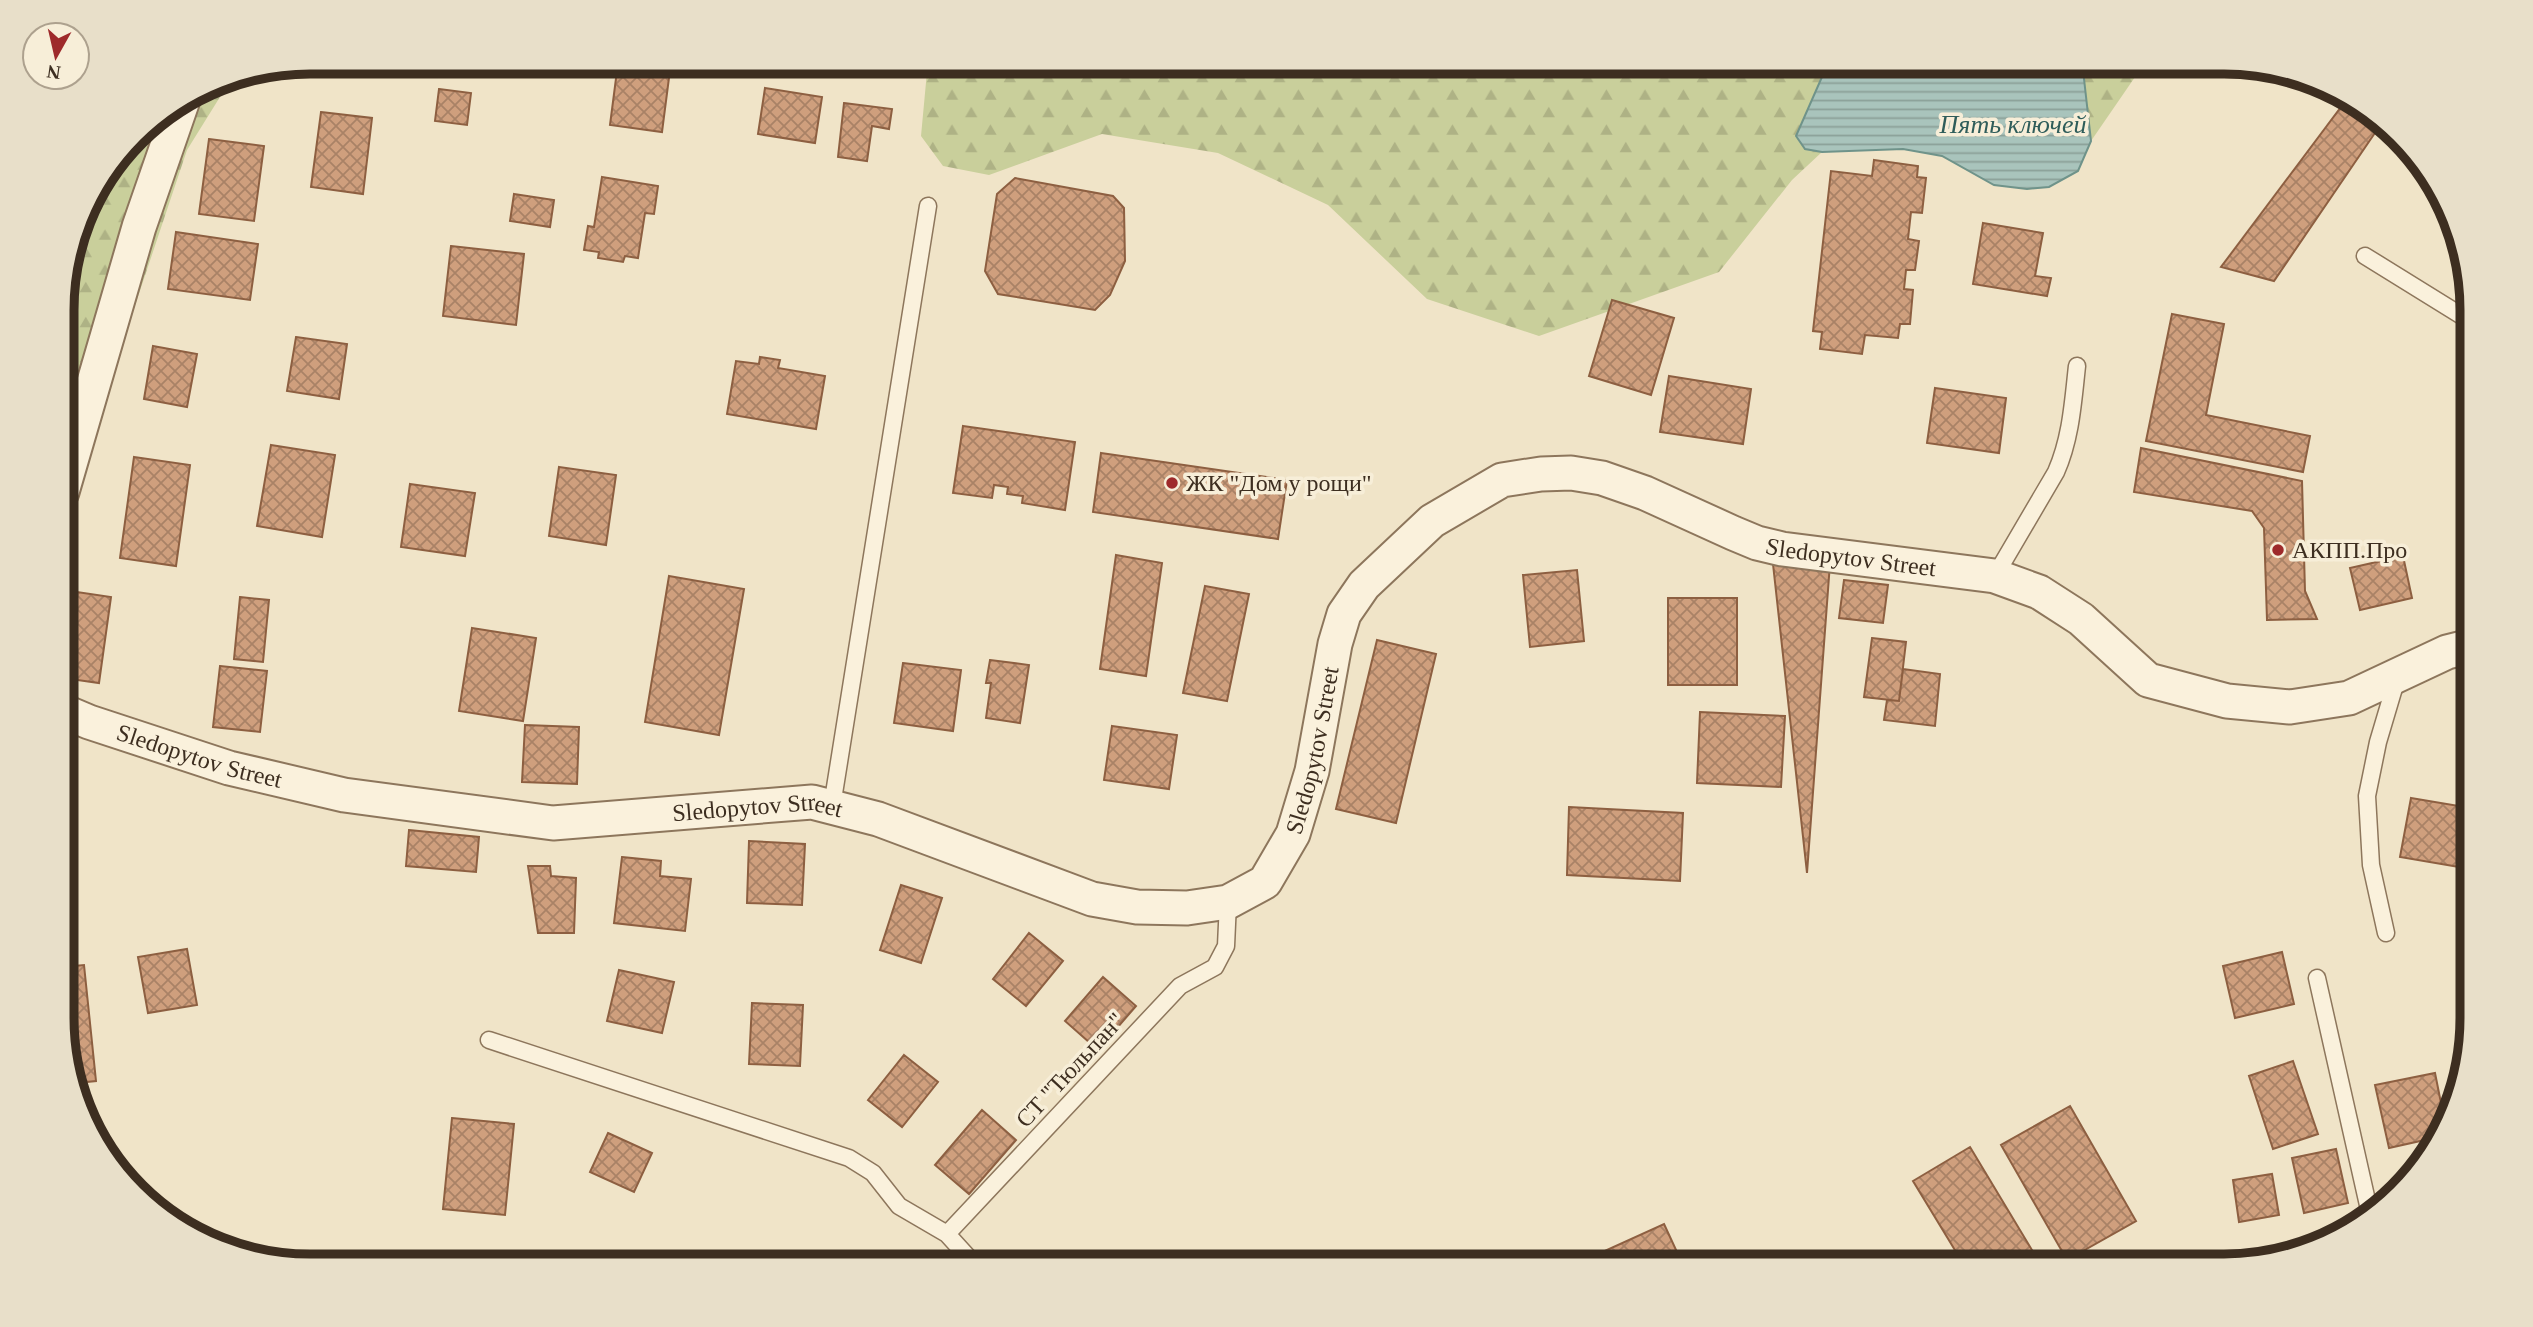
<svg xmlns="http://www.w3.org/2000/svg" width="2533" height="1327" font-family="Georgia,serif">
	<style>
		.forest { fill: url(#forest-firs) }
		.water { fill: url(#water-rules); stroke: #6f938a; stroke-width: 2 }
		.building { fill: url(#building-cross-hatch); stroke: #8d5f41; stroke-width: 2 }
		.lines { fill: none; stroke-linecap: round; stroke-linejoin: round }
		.lane-casing { stroke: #8d765c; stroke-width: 19 }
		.street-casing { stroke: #8d765c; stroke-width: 37 }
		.lane { stroke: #faf1dc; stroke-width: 16 }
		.street { stroke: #faf1dc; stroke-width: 33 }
		.poi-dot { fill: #9e2a2b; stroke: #f7eed8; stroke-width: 2.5 }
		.labels { text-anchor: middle; stroke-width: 7; stroke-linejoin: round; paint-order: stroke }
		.poi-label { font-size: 24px; fill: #3d2e20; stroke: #f7eed8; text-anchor: start }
		.street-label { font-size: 24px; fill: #3d2e20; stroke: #f7eed8 }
		.water-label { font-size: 26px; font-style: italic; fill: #2f5d5a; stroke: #f7eed8 }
		.rim { fill: none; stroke: #3d2e20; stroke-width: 9 }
	</style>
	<defs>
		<pattern id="forest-firs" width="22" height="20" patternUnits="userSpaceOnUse" patternTransform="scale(1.75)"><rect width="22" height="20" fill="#c9cf9b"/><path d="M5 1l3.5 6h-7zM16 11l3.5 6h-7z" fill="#aeb285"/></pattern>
		<pattern id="water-rules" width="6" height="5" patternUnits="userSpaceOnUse" patternTransform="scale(1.75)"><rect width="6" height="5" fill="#a9c4bc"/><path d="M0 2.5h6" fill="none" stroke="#8ba098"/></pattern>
		<pattern id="building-cross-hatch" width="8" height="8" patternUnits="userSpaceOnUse" patternTransform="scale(1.75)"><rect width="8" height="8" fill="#cf9f7d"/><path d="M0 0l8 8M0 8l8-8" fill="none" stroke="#a98266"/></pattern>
	</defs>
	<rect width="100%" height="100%" fill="#f0e4c8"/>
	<path class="forest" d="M928,61H2146L2091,141L2078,171L2049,187L2027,189L1994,185L1942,156L1903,149L1822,152L1792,180L1719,272L1539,336L1427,299L1328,205L1218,153L1102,134L989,175L943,166L921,136Z
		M233,76L187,150L74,488L62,562V293L87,199L146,123L215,80Z"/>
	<path class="water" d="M1829,61H2082L2091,141L2078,171L2049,187L2027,189L1994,185L1942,156L1903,149L1822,152L1805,149L1796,136Z"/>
	<path class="building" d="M618,63L670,70L662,132L610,125Z
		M765,88L822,97L815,143L758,134Z
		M439,89L471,93L467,125L435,121Z
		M2347,99L2379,127L2274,281L2221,267Z
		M844,103L892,109L889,129L872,126L867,161L838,157Z
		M321,112L372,118L363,194L311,187Z
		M209,139L264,146L254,221L199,214Z
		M1874,160L1918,166L1917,177L1926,178L1922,213L1911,212L1908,239L1919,241L1915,270H1906L1904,289L1913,290L1910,324H1900L1898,338L1865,335L1862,354L1820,349L1822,332L1813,331L1831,171L1872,176Z
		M602,177L658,186L654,214L645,213L638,258L625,256L623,262L598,258L599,252L584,250L588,226L594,227Z
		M1015,178L1113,196L1124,208L1125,261L1110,295L1095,310L998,294L985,271L997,194Z
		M514,194L554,200L550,227L510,221Z
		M1983,223L2043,233L2035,276L2051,278L2047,296L1973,284Z
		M176,232L258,244L250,300L168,289Z
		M451,246L524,254L516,325L443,316Z
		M1612,300L1674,318L1651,395L1589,376Z
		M2172,314L2224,324L2206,415L2310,436L2303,472L2146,441Z
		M296,337L347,344L339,399L287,391Z
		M153,346L197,354L187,407L144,399Z
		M760,357L780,360L778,368L825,376L816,429L727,414L736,361L759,364Z
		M1669,376L1751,389L1743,444L1660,432Z
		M1935,388L2006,398L1999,453L1927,443Z
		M963,426L1075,442L1065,510L1022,503L1023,496L1007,494L1008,487L994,485L992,498L953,493Z
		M271,445L335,455L322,537L257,526Z
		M2141,448L2302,481L2305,591L2317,619L2267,620L2264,528L2252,511L2134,492Z
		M1101,453L1287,480L1278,539L1093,512Z
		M134,457L190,465L176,566L120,558Z
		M559,467L616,475L606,545L549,536Z
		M410,484L475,493L465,556L401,547Z
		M1116,555L1162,563L1146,676L1100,669Z
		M1772,555L1830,563L1807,873Z
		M2403,556L2412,598L2360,610L2350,568Z
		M1577,570L1584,641L1530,647L1523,575Z
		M669,576L744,589L719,735L645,722Z
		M1844,580L1888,585L1883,623L1839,618Z
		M1205,586L1249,594L1227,701L1183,693Z
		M70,591L111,597L99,683L63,678V643Z
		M240,597L269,600L263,662L234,659Z
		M1668,598H1737V685H1668Z
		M472,628L536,638L523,721L459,711Z
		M1872,638L1906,642L1899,701L1864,697Z
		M1377,640L1436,654L1396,823L1336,809Z
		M990,660L1029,665L1020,723L986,718L991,683H986Z
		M903,663L961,670L953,731L894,723Z
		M220,666L267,671L260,732L213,727Z
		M1903,669L1940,674L1935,726L1884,720L1887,700L1899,701Z
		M1700,712L1785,716L1781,787L1697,783Z
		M525,725L579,727L577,784L522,782Z
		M1112,726L1177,735L1169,789L1104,780Z
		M2411,798L2471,808V869L2400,857Z
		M1569,807L1683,813L1680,881L1567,875Z
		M409,830L479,837L476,872L406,866Z
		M749,841L805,844L802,905L747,903Z
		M622,857L661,861L660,876L691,879L685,931L614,923Z
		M528,866H550L551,876L576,878L574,933H538Z
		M901,885L942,898L921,963L880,950Z
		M1029,933L1063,961L1026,1006L993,979Z
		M187,949L197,1005L148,1013L138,957Z
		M2282,952L2294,1004L2235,1018L2223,966Z
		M84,965L96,1081L77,1083L63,1050V967Z
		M619,970L674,982L662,1033L607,1021Z
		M1103,977L1136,1006L1098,1050L1065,1021Z
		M752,1003L803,1005L800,1066L749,1064Z
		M904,1055L938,1082L902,1127L868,1100Z
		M2293,1061L2318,1134L2273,1149L2249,1076Z
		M2435,1073L2446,1128L2438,1137L2389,1148L2375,1085Z
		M2070,1106L2136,1221L2067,1260L2001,1145Z
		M982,1110L1016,1140L969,1194L935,1165Z
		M452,1118L514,1124L505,1215L443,1209Z
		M608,1133L652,1153L634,1192L590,1172Z
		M1970,1147L2041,1265H1964L1913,1181Z
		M2336,1149L2348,1203L2304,1213L2292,1158Z
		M2272,1174L2279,1215L2239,1222L2233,1180Z
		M1664,1224L1683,1265H1603L1598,1254Z
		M1892,1253L1899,1265H1868Z"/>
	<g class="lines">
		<defs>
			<path id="lane" d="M2365,256L2470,321
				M1995,576L2056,472C2071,438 2073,402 2077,366
				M832,806L928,206
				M2386,933L2371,865L2367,796L2378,742L2397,678
				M2317,978L2370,1214
				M489,1040L849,1158L873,1173L899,1206L947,1234
				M971,1266L967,1256L947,1234L1180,986L1215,967L1226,946L1228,902"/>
			<g id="street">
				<path d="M62,492L139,227L183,100"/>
				<path id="s1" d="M63,711L89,722L229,768L344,795L553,823L812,802L878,819L1092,899L1137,907L1187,908L1228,902L1265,882L1293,834L1312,771L1335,644L1344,614L1364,585L1432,521L1502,480L1541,474L1571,473L1602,478L1645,493L1733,533L1757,543L1782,549L1995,576L2039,592L2081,619L2148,680L2227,701L2290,707L2349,698L2447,652L2471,646"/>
			</g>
		</defs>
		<use href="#lane" class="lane-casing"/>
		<use href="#street" class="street-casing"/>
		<use href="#lane" class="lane"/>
		<use href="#street" class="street"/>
	</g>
	<g class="poi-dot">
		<circle cx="1172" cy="483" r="7"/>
		<circle cx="2278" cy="550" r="7"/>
	</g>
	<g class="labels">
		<g class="poi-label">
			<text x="1186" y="491">ЖК "Дом у рощи"</text>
			<text x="2292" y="558">АКПП.Про</text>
		</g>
		<g class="street-label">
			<text dy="8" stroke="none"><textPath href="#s1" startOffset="2096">Sledopytov Street</textPath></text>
			<text dy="8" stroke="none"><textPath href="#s1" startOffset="1382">Sledopytov Street</textPath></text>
			<text dy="8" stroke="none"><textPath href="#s1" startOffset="144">Sledopytov Street</textPath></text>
			<text dy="8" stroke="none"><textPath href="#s1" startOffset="710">Sledopytov Street</textPath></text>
			<text transform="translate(1070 1070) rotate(-47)" y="8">СТ "Тюльпан"</text>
		</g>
		<g class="water-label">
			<text x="2013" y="133">Пять ключей</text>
		</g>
	</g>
	<path d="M0 0H2533V1327H0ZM310 74H2224A236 236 0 0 1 2460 310V1018A236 236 0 0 1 2224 1254H310A236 236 0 0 1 74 1018V310A236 236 0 0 1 310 74Z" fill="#e8dfc9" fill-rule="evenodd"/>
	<path class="rim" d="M310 74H2224A236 236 0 0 1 2460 310V1018A236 236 0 0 1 2224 1254H310A236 236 0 0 1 74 1018V310A236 236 0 0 1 310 74Z"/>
	<g transform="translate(56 56) rotate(188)"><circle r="33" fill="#f7eed8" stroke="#ada18e" stroke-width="2"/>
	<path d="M0-5L12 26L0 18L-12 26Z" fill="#9e2a2b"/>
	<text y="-10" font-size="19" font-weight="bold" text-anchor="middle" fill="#3d2e20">N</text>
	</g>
</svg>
